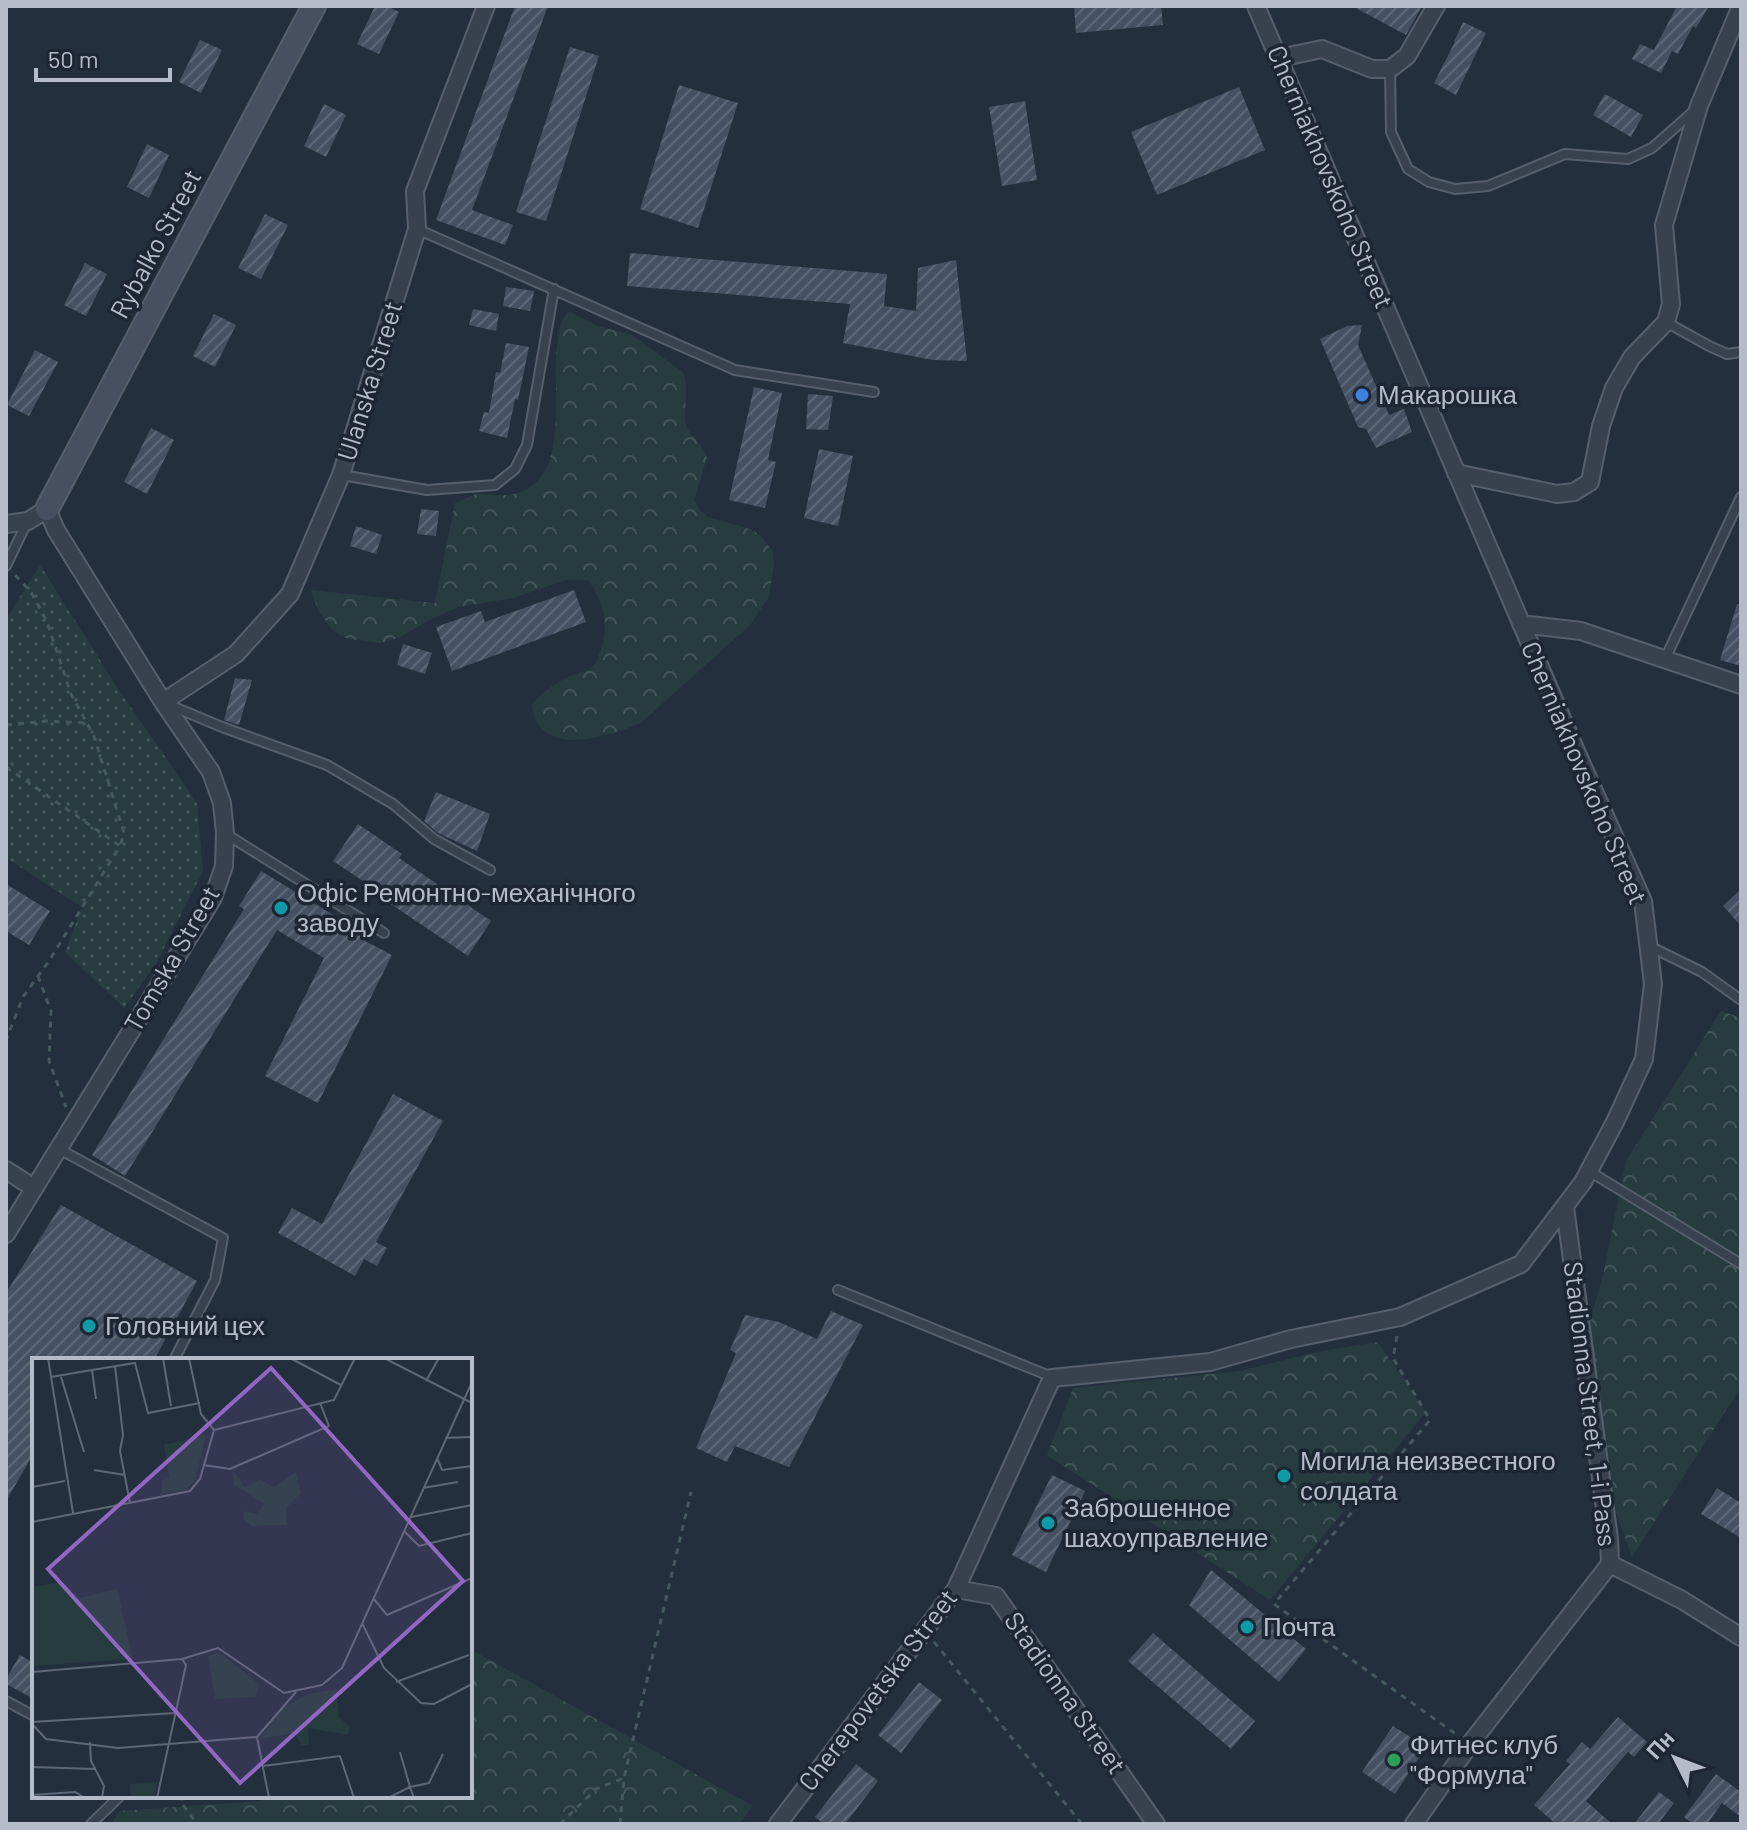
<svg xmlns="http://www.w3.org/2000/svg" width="1747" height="1830" font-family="Barlow,sans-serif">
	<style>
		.forest { fill: url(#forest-crowns) }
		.park { fill: url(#park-dots) }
		.building { fill: url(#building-hatch) }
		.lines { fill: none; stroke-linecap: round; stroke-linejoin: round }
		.lane-casing { stroke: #565f6c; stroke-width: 12 }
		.street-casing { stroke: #565f6c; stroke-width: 20 }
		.secondary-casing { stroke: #565f6c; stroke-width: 26 }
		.path { stroke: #44595c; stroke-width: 3; stroke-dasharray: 6 6; stroke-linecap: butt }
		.lane { stroke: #38414e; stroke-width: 8 }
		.street { stroke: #38414e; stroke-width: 16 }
		.secondary { stroke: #465061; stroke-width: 22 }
		.shop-dot { fill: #3f7fe0; stroke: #1d2633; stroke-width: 3 }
		.culture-dot { fill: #0f9aa8; stroke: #1d2633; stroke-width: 3 }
		.leisure-dot { fill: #2e9e5b; stroke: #1d2633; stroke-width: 3 }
		.labels { text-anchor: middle; stroke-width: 7; stroke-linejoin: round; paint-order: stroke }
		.street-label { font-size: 26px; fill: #b4bcc9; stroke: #1d2633 }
		.poi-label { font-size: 26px; fill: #b4bcc9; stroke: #1d2633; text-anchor: start }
		.inset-road { fill: none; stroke: #5e6776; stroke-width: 2 }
		.view { fill: #9266c3; fill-opacity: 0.15; stroke: #9266c3; stroke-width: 4 }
		.inset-edge { fill: none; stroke: #b4bcc9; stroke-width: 4 }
	</style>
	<defs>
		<pattern id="forest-crowns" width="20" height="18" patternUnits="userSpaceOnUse" patternTransform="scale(2)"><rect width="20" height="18" fill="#263c3f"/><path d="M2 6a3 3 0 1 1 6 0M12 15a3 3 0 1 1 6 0" fill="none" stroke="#435659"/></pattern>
		<pattern id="park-dots" width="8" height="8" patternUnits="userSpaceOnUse" patternTransform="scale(2)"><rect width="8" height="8" fill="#263c3f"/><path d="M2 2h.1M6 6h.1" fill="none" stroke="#435659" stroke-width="1.8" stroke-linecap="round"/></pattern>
		<pattern id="building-hatch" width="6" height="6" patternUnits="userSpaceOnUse" patternTransform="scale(2)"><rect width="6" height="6" fill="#455162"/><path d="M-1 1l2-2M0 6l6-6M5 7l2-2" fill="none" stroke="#5d6877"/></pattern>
	</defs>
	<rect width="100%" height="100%" fill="#242f3e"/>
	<path class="forest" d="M569,311L598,326L632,335L684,373L686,384L685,420L688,430L702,447L707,457L694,500L699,509L708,517L750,529L760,535L773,552L774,565L769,597L750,625L642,722C610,737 537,760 532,705C543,691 556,682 573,675C578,673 586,672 591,668C596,664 598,657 600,652C610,625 604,602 588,580H566L513,598L458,607L429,620L401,637L380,643L349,639L339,635L331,628L318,610L311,590L435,603L455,503C463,501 471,495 478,494C484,493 491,495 497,495C508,496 524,493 532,486C567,460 552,385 557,345C559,331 559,321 569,311Z
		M1721,1011L1741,1018V1387L1632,1557L1591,1444L1584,1344L1604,1271L1626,1161Z
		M1378,1342L1426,1412L1270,1600L1047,1455L1073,1388L1240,1371L1317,1352Z
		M470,1649L753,1806L739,1824H111L120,1811L261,1801L264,1796H470Z"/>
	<path class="park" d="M40,565L119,690L197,803L203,871L156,964L124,1008L65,952L82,907L6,858V619Z"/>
	<path class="building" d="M375,6H387L399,12L379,54L357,44Z
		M515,6H548L472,210L513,225L505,245L436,220Z
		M1074,6H1161L1163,25L1076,33Z
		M1352,6H1422L1406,35Z
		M1677,6H1709L1696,28L1693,26L1678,54L1672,51L1661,73L1632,59L1640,44L1654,50Z
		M1463,22L1486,33L1456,95L1434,83L1455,42H1454Z
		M200,40L222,50L201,93L179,82Z
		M570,47L599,56L546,221L516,212Z
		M679,85L738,103L698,228L640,209Z
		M1239,87L1265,150L1157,195L1131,132Z
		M1605,94L1643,115L1631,137L1593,115Z
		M1025,101L1037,180L1002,186L989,107Z
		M324,104L346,115L326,157L304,146Z
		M147,144L169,155L149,198L127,187Z
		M265,214L288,225L261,279L238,268Z
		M630,253L887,274L884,306L916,311L918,268L956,260L967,361L933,360L843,343L850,304L627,286Z
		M85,263L107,274L86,316L64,305Z
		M506,287L534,291L530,311L503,306Z
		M473,309L499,314L496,331L469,325Z
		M214,314L236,325L215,367L193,356Z
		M1362,325L1358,345L1389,415L1404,409L1412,432L1376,448L1366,429L1358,427L1320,339L1347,326Z
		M506,343L529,347L518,400L515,399L507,438L479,431L484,412L489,413L496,372L500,373Z
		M35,350L58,362L29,416L7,405Z
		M754,387L782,393L768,460L776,462L765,508L729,500Z
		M808,394L833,396L828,430L806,429Z
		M151,428L174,440L147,494L124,482Z
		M819,449L853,456L838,526L804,518Z
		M421,509L439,511L436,536L417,534Z
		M356,526L382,535L376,554L350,546Z
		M574,590L586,622L452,671L436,627L481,611L485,622Z
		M1737,604H1741V666L1720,660Z
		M403,644L432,653L425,674L397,665Z
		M235,678L252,680L239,725L224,720Z
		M436,792L490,814L477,851L438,833L424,821Z
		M358,824L402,854L399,858L491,921L468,956L361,884L363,881L333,861Z
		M261,871L340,919L342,915L370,933L365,941L392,955L318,1103L265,1076L324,958L277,930L125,1176L92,1155L244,909L239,906Z
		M6,884L50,911L29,945L6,931Z
		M1741,889V926L1723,906Z
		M393,1094L443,1121L376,1242L387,1248L377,1266L364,1259L355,1276L278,1233L292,1208L322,1224Z
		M61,1205L197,1281L154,1360H34V1453L6,1501V1293Z
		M831,1311L863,1325L789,1467L735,1446L727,1462L696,1448L736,1353L730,1350L745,1315L779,1322L817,1339Z
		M1052,1475L1085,1491L1046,1572L1012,1555Z
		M1717,1488L1741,1503V1538L1701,1514Z
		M1211,1570L1306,1649L1279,1682L1189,1605Z
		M1153,1633L1255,1721L1231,1749L1128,1661Z
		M20,1655L34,1663V1699L6,1684V1679Z
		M919,1682L942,1700L901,1753L878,1735Z
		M1618,1717L1647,1742L1634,1757L1628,1752L1586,1801L1612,1824H1556L1534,1805L1570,1764L1566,1761L1582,1742L1590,1749Z
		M1393,1726L1426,1747L1395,1794L1362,1772Z
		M856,1764L878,1781L845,1824H824L815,1817Z
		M1716,1774L1741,1792V1817L1722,1803L1707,1824H1693L1684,1817Z
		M1659,1792L1674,1803L1658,1824H1634Z"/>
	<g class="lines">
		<defs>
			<path id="lane" d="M1390,69L1391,132L1408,169L1429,182L1455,189L1488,186L1565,154L1628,159L1652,148L1695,110
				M417,229L735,370L874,392
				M1666,322L1709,346L1727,354L1741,352
				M342,475L427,490L495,485L515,469L527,445L554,289
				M6,566L27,522
				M1665,659L1741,497
				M167,704L222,727L327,765L393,804L434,839L490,870
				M226,834L384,933
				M1649,946L1702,972L1741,1000
				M59,1149L223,1238L215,1280L174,1360
				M1589,1171L1741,1264
				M838,1290L1052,1377
				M6,1701L34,1716
				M91,1824L120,1796"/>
			<path id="street" d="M1279,58L1322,49L1372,69H1390L1407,56L1436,6
				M1456,473L1557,494L1574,492L1590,482L1601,426L1614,388L1632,357L1666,322L1671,304L1664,225L1699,106L1741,6
				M6,524L28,521L47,509L56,530L163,702L211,772L222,803L225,833L224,866L213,898L6,1234
				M1521,624L1581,631L1741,685
				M163,702L236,654L290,594L341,475L417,229L415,191L486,6
				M6,1170L34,1188
				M1610,1564L1682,1600L1741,1637
				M956,1589L996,1596L1156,1824
				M778,1824L956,1589L1052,1378L1210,1362L1291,1339L1400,1317L1521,1264L1583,1182L1615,1122L1644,1059L1653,984L1643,901L1576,751L1256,6
				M1414,1824L1470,1744L1610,1564L1609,1539L1565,1207"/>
			<path id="secondary" d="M47,509L314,6"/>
		</defs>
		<use href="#lane" class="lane-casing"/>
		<use href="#street" class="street-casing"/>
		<use href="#secondary" class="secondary-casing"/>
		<path class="path" d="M15,575L31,592L47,622L71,694L94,736L124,833L120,846
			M6,725L47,721L87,723
			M6,767L120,846L49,961L23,997L6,1040
			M38,976L51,1011L49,1061L66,1107
			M1397,1336L1393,1358L1430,1420L1274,1604L1457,1735
			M934,1642L1082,1824
			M185,1796L180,1801L197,1824
			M560,1824L596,1789L624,1778
			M620,1824L624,1778L691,1492"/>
		<use href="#lane" class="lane"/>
		<use href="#street" class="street"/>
		<use href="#secondary" class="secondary"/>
	</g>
	<circle class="shop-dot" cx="1362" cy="395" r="8"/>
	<g class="culture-dot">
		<circle cx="281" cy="908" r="8"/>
		<circle cx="89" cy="1326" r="8"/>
		<circle cx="1284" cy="1476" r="8"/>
		<circle cx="1048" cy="1523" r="8"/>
		<circle cx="1247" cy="1627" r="8"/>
	</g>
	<circle class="leisure-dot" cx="1394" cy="1760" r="8"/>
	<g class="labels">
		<g class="street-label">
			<text transform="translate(1330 177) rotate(67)" y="9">Cherniakhovskoho Street</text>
			<text transform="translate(156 244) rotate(-62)" y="9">Rybalko Street</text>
			<text transform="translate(370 381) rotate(-73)" y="9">Ulanska Street</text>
			<text transform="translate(1584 773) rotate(67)" y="9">Cherniakhovskoho Street</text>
			<text transform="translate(172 959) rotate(-60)" y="9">Tomska Street</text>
			<text transform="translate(1590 1404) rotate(83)" y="9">Stadionna Street, 1-i Pass</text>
			<text transform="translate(878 1690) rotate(-53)" y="9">Cherepovetska Street</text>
			<text transform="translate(1065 1693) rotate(55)" y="9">Stadionna Street</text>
		</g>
		<g class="poi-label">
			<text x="1378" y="404">Макарошка</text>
			<text x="297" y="902">Офіс Ремонтно-механічного<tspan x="297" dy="30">заводу</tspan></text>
			<text x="105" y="1335">Головний цех</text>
			<text x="1300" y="1470">Могила неизвестного<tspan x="1300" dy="30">солдата</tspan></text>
			<text x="1064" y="1517">Заброшенное<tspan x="1064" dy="30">шахоуправление</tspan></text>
			<text x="1263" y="1636">Почта</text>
			<text x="1410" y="1754">Фитнес клуб<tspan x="1410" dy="30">"Формула"</tspan></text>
		</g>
	</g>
	<g transform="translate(32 1358)">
		<rect width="440" height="440" fill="#242f3e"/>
		<path d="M201,113L213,129L228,121L242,129L264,114L269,135L254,150L255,167L221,168L212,162L211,153L224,156L233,146L202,127ZM31,224L48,240L85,231L101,301L0,308V229ZM187,294L227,326L223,339L183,341L176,298ZM305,331L307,359L318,369L316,377L276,370L277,387H270L262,375L228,381L249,351L276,336Z" fill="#263c3f"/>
		<path d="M174,77L163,123L155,131L130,136V123L137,120L132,87ZM125,424L122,440H99L98,426Z" fill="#263c3f"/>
		<path class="inset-road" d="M16,0L41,155M131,0L139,48M157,0L169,56L182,72M258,0L309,27M352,0L440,45M83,8L91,77L88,93L98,145M60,12L103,5L116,55L168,45M19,19L60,12L64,41M29,19L52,94M394,23L407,0M182,72L302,42L323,0M413,80L440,79M405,100L410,112L440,108M171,107L198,111L297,68L288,45M62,112L93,117M0,129L33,123M391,130L426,124M379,159L440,147M0,164L158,133L168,121L182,72M372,173L387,188L440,175M341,240L355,257L440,220M330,265L352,310L389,345L402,346L440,326M0,314L150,301L186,290L252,335L290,327L310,310L440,24M364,324L437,297M0,364L143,355M0,366L14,381L86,390L225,379L264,334M225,379L237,440M58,384L59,403L72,428L70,440M231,408L308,398L322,440M0,409L63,411M0,437L43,434L53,440M125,440L154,307L150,301M356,440L378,429L368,394M382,440L378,429L397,425L411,396"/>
		<path class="view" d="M239,10L431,223L208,425L16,211Z"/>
		<rect width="440" height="440" class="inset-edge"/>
	</g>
	<rect width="1747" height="1830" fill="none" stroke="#b4bcc9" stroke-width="16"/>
	<g transform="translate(1675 1758) rotate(312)" stroke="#1d2633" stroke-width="6" paint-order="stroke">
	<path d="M0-6L14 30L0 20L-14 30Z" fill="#b4bcc9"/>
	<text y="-12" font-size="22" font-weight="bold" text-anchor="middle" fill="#b4bcc9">Пн</text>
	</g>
	<path d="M36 68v12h134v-12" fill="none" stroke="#b4bcc9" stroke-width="4"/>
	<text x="48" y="68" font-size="24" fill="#b4bcc9" stroke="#1d2633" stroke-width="6" paint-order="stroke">50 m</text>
</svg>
